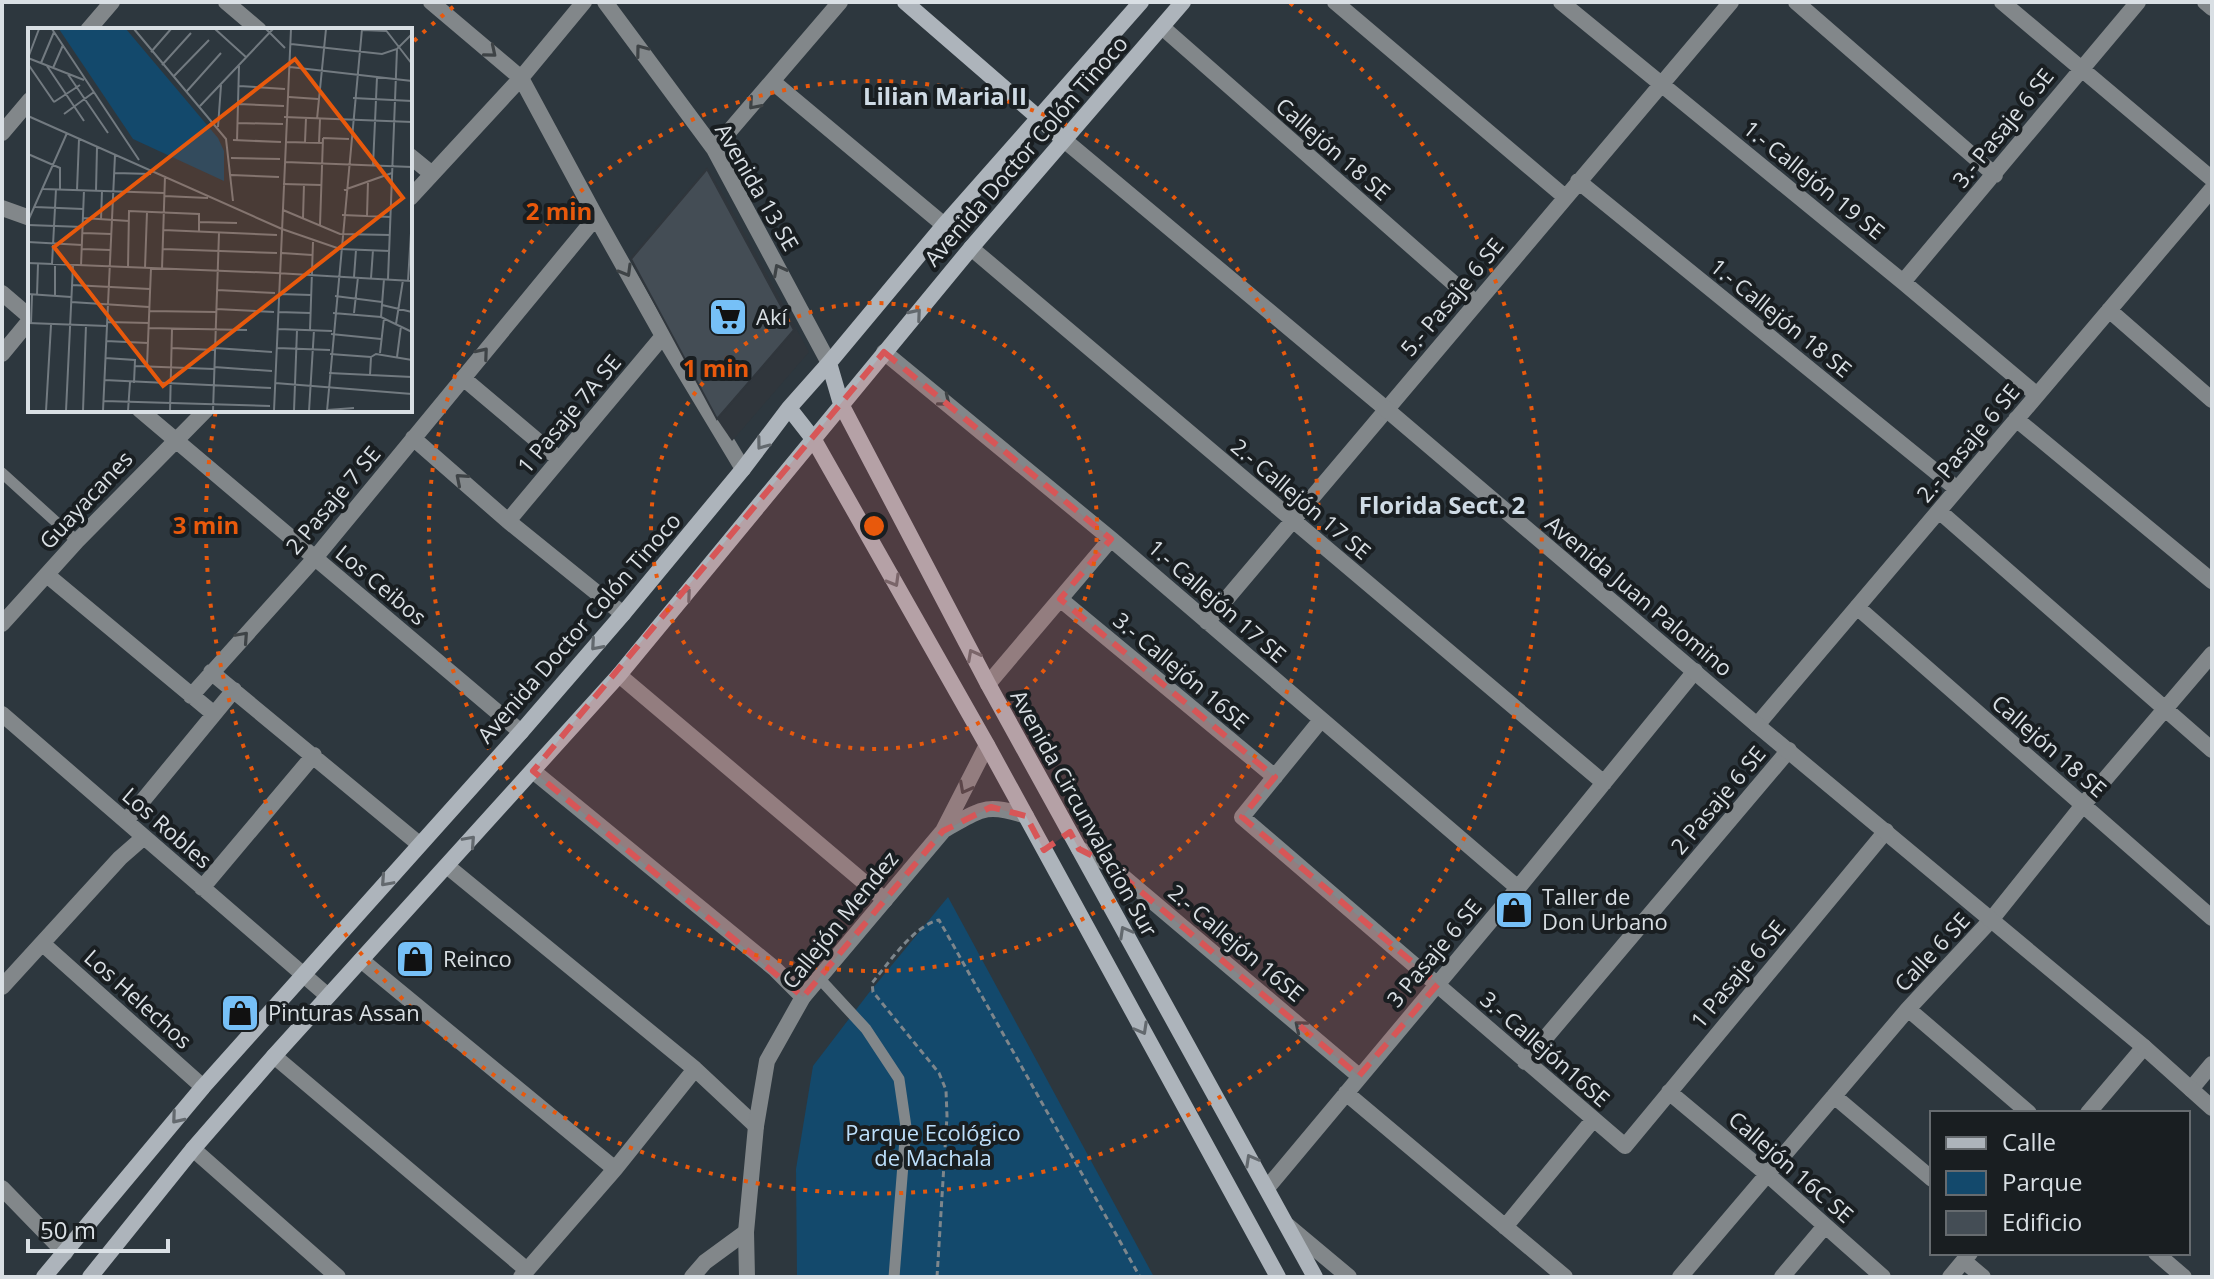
<svg xmlns="http://www.w3.org/2000/svg" width="2214" height="1279" font-family="'Open Sans',sans-serif">
	<style>
		.green { fill: #13496c }
		.lines { fill: none; stroke-linecap: round; stroke-linejoin: round }
		.path { stroke: #7d868c; stroke-width: 3; stroke-dasharray: 6 4; stroke-linecap: butt }
		.service { stroke: #82878a; stroke-width: 11 }
		.minor { stroke: #82878a; stroke-width: 16 }
		.tertiary { stroke: #82878a; stroke-width: 16 }
		.secondary { stroke: #adb4bb; stroke-width: 16 }
		.shaded-wall { fill: #30363c }
		.building { fill: #444d55; stroke: #30363c; stroke-width: 2 }
		.oneway { stroke: #3e4346 }
		.oneway2 { stroke: #63696e }
		.marked { fill: #d75657; fill-opacity: 0.2; stroke: #d75657; stroke-width: 6; stroke-dasharray: 16 10; stroke-linejoin: round }
		.ring { fill: none; stroke: #e8590c; stroke-width: 4; stroke-dasharray: 4 8 }
		.labels { text-anchor: middle; stroke-width: 8; stroke-linejoin: round; paint-order: stroke }
		.street-label { font-size: 22px; fill: #d9dfe4; stroke: #191e21 }
		.poi-label { font-size: 22px; fill: #d9dfe4; stroke: #191e21; text-anchor: start }
		.park-label { font-size: 22px; fill: #bddffb; stroke: #191e21 }
		.neighbourhood-label { font-size: 24px; font-weight: bold; fill: #cfdbe5; stroke: #191e21 }
		.inset-road { fill: none; stroke: #727a80; stroke-width: 2 }
		.view { fill: #e8590c; fill-opacity: 0.15; stroke: #e8590c; stroke-width: 4 }
		.inset-edge { fill: none; stroke: #d9dfe4; stroke-width: 4 }
		.centre { fill: #e8590c; stroke: #191e21; stroke-width: 4 }
		.ring-label { font-size: 24px; text-anchor: middle; font-weight: bold; fill: #e8590c; stroke: #191e21; stroke-width: 8; stroke-linejoin: round; paint-order: stroke }
	</style>
	<rect width="100%" height="100%" fill="#2d373e"/>
	<path class="green" d="M948,897L1154,1277H797L796,1169L813,1066L868,994Z"/>
	<g class="lines">
		<path class="path" d="M937,1277L947,1116L946,1090L939,1073L873,992L872,983C888,964 914,925 939,920L1140,1277"/>
		<path class="service" d="M2,473L77,541
			M819,978L866,1029L899,1079L906,1127L894,1277"/>
		<path class="minor" d="M226,2L259,30
			M431,2L521,78L596,217L663,336L743,469
			M605,2L714,149L829,363
			M1335,2L1565,197
			M1561,2L1903,282L2037,395
			M1796,2L1995,175
			M2002,2L2212,179
			M2205,2L2212,8
			M1162,27L1476,303
			M88,30L112,2
			M773,82L944,225
			M2,133L30,100
			M714,149L840,2
			M410,156L432,174
			M1578,181L1957,489
			M410,198L521,78L584,2
			M2,208L30,218
			M971,248L1604,783
			M1903,282L2138,2
			M2,293L30,317
			M2109,310L2212,400
			M884,352L1111,539L1518,888
			M2,354L30,320
			M463,378L559,459
			M140,410L521,732
			M2016,419L2212,581
			M413,438L508,521L623,614
			M1939,511L2212,750
			M508,521L663,336
			M47,575L214,714
			M1060,599L1275,777
			M1857,607L2212,918
			M1207,622L1731,2
			M2,624L77,541L206,410
			M211,672L419,844
			M619,675L885,900
			M988,684L1111,539
			M191,696L315,558L596,217
			M2,714L328,996
			M1321,720L1242,817L1625,1146L1886,831
			M1757,725L2212,189
			M533,771L775,969L803,997
			M126,821L234,690
			M1079,849L1107,863L1359,1076
			M447,866L695,1069L756,1126
			M202,888L314,755
			M43,944L203,1087
			M361,960L615,1169
			M2,987L120,858L144,837
			M1908,1009L2029,1113
			M274,1056L527,1270
			M1525,1062L1789,750
			M2191,1089L2212,1064
			M1669,1092L1767,1174L1883,1277
			M1346,1093L1565,1277
			M1834,1096L1932,1179
			M2088,1113L2144,1047
			M193,1149L338,1277
			M2,1188L65,1253
			M1267,1188L1518,888L1695,671
			M1288,1226L1349,1277
			M1505,1227L1593,1120
			M2156,1253L2184,1277
			M1964,1261L1983,1277
			M521,1277L615,1169L695,1069
			M692,1277L705,1262L746,1232
			M1680,1277L1908,1009L1991,920L2083,805L2212,654
			M1782,1277L1825,1226
			M1950,1277L1970,1253"/>
		<path class="tertiary" d="M1063,139L1386,409L1757,725L2144,1047L2212,1108
			M944,830C980,810 985,802 1026,816
			M747,1277L746,1232L756,1126L767,1061L803,997L943,831L987,745"/>
		<path class="secondary" d="M905,2L1063,139
			M829,363L841,404L988,684L1315,1277
			M789,408L814,440L987,745L1278,1277
			M44,1277L203,1087L521,732L623,614L743,469L789,408L829,363L944,225L1141,2
			M90,1277L193,1149L274,1056L619,675L971,248L1183,2"/>
	</g>
	<path class="shaded-wall" d="M707,169L722,192L809,352L732,441L717,419Z"/>
	<path class="building" d="M707,169L794,330L717,419L631,259Z"/>
	<defs><path id="oneway-chevron" d="M-2-3.5L2.5 0L-2 3.5" fill="none" stroke-width="1.6" stroke-linecap="round" stroke-linejoin="round" transform="scale(2)"/></defs>
	<g class="oneway">
		<use href="#oneway-chevron" transform="translate(641 50) rotate(-127)"/>
		<use href="#oneway-chevron" transform="translate(491 52) rotate(40)"/>
		<use href="#oneway-chevron" transform="translate(754 104) rotate(131)"/>
		<use href="#oneway-chevron" transform="translate(779 270) rotate(-118)"/>
		<use href="#oneway-chevron" transform="translate(626 271) rotate(60)"/>
		<use href="#oneway-chevron" transform="translate(483 353) rotate(-50)"/>
		<use href="#oneway-chevron" transform="translate(945 401) rotate(39)"/>
		<use href="#oneway-chevron" transform="translate(461 479) rotate(-139)"/>
		<use href="#oneway-chevron" transform="translate(243 637) rotate(-48)"/>
		<use href="#oneway-chevron" transform="translate(965 788) rotate(118)"/>
		<use href="#oneway-chevron" transform="translate(1300 1026) rotate(-140)"/>
	</g>
	<g class="oneway2">
		<use href="#oneway-chevron" transform="translate(916 314) rotate(-50)"/>
		<use href="#oneway-chevron" transform="translate(762 444) rotate(127)"/>
		<use href="#oneway-chevron" transform="translate(894 581) rotate(60)"/>
		<use href="#oneway-chevron" transform="translate(686 594) rotate(-50)"/>
		<use href="#oneway-chevron" transform="translate(596 645) rotate(131)"/>
		<use href="#oneway-chevron" transform="translate(973 655) rotate(-118)"/>
		<use href="#oneway-chevron" transform="translate(470 841) rotate(-48)"/>
		<use href="#oneway-chevron" transform="translate(386 881) rotate(132)"/>
		<use href="#oneway-chevron" transform="translate(1125 932) rotate(-119)"/>
		<use href="#oneway-chevron" transform="translate(1142 1029) rotate(61)"/>
		<use href="#oneway-chevron" transform="translate(177 1118) rotate(130)"/>
		<use href="#oneway-chevron" transform="translate(1251 1160) rotate(-119)"/>
	</g>
	<path class="marked" d="M884,352L1111,539L1060,599L1275,777L1242,817L1438,984L1359,1076L1107,863L1079,849L1070,832L1044,850L1026,816L991,807L943,831L803,997L533,771Z"/>
	<g class="ring">
		<circle cx="874" cy="526" r="223"/>
		<circle cx="874" cy="526" r="445"/>
		<path d="M414 41A668 668 0 0 1 458 3M1290 3A668 668 0 1 1 216 410"/>
	</g>
	<defs>
		<symbol id="supermarket-square" viewBox="-11 -11 22 22"><rect x="-9" y="-9" width="18" height="18" rx="4" fill="#76c0f7" stroke="#191e21"/><path d="M-6-5.5h2.5l.6 2H6L4.5 2H-2.5L-4.4-4H-6ZM-1.5 3.2a1.3 1.3 0 1 0 .1 0ZM3 3.2a1.3 1.3 0 1 0 .1 0Z" fill="#111"/></symbol>
		<symbol id="shop-square" viewBox="-11 -11 22 22"><rect x="-9" y="-9" width="18" height="18" rx="4" fill="#76c0f7" stroke="#191e21"/><path d="M-5-2.5h2.3a2.7 3.5 0 0 1 5.4 0H5L5.5 6h-11ZM-1.5-2.5h3a1.5 2.3 0 0 0-3 0Z" fill="#111"/></symbol>
	</defs>
	<g fill-rule="evenodd">
		<use href="#supermarket-square" x="706" y="295" width="44" height="44"/>
		<use href="#shop-square" x="1492" y="888" width="44" height="44"/>
		<use href="#shop-square" x="393" y="937" width="44" height="44"/>
		<use href="#shop-square" x="218" y="991" width="44" height="44"/>
	</g>
	<g class="labels">
		<g class="street-label">
			<text transform="translate(2003 128) rotate(-51)" y="8">3.- Pasaje 6 SE</text>
			<text transform="translate(1333 149) rotate(41)" y="8">Callejón 18 SE</text>
			<text transform="translate(1026 151) rotate(-49)" y="8">Avenida Doctor Colón Tinoco</text>
			<text transform="translate(1814 180) rotate(39)" y="8">1.- Callejón 19 SE</text>
			<text transform="translate(757 187) rotate(60)" y="8">Avenida 13 SE</text>
			<text transform="translate(1452 297) rotate(-50)" y="8">5.- Pasaje 6 SE</text>
			<text transform="translate(1781 318) rotate(39)" y="8">1.- Callejón 18 SE</text>
			<text transform="translate(569 414) rotate(-50)" y="8">1 Pasaje 7A SE</text>
			<text transform="translate(1968 443) rotate(-50)" y="8">2.- Pasaje 6 SE</text>
			<text transform="translate(1301 499) rotate(40)" y="8">2.- Callejón 17 SE</text>
			<text transform="translate(86 500) rotate(-47)" y="8">Guayacanes</text>
			<text transform="translate(333 500) rotate(-50)" y="8">2 Pasaje 7 SE</text>
			<text transform="translate(381 585) rotate(40)" y="8">Los Ceibos</text>
			<text transform="translate(1639 596) rotate(40)" y="8">Avenida Juan Palomino</text>
			<text transform="translate(1217 601) rotate(41)" y="8">1.- Callejón 17 SE</text>
			<text transform="translate(579 628) rotate(-49)" y="8">Avenida Doctor Colón Tinoco</text>
			<text transform="translate(1181 671) rotate(40)" y="8">3.- Callejón 16SE</text>
			<text transform="translate(2049 746) rotate(41)" y="8">Callejón 18 SE</text>
			<text transform="translate(1718 800) rotate(-50)" y="8">2 Pasaje 6 SE</text>
			<text transform="translate(1084 813) rotate(61)" y="8">Avenida Circunvalacion Sur</text>
			<text transform="translate(167 828) rotate(41)" y="8">Los Robles</text>
			<text transform="translate(840 920) rotate(-51)" y="8">Callejón Mendez</text>
			<text transform="translate(1236 943) rotate(40)" y="8">2.- Callejón 16SE</text>
			<text transform="translate(1932 952) rotate(-47)" y="8">Calle 6 SE</text>
			<text transform="translate(1434 953) rotate(-50)" y="8">3 Pasaje 6 SE</text>
			<text transform="translate(1738 974) rotate(-50)" y="8">1 Pasaje 6 SE</text>
			<text transform="translate(138 999) rotate(42)" y="8">Los Helechos</text>
			<text transform="translate(1545 1049) rotate(41)" y="8">3.- Callejón16SE</text>
			<text transform="translate(1791 1167) rotate(41)" y="8">Callejón 16C SE</text>
		</g>
		<g class="poi-label">
			<text x="756" y="325">Akí</text>
			<text x="1542" y="905">Taller de<tspan x="1542" dy="25">Don Urbano</tspan></text>
			<text x="443" y="967">Reinco</text>
			<text x="268" y="1021">Pinturas Assan</text>
		</g>
		<g class="park-label">
			<text x="933" y="1141">Parque Ecológico<tspan x="933" dy="25">de Machala</tspan></text>
		</g>
		<g class="neighbourhood-label">
			<text x="945" y="105">Lilian Maria II</text>
			<text x="1442" y="514">Florida Sect. 2</text>
		</g>
	</g>
	<g transform="translate(28 28)">
		<rect width="384" height="384" fill="#2d373e"/>
		<path d="M31,1H98L190,110L196,123V153L105,111Z" fill="#13496c"/>
		<path class="inset-road" d="M24,1L111,132M106,1L198,111L205,173M187,1L219,30M238,1L257,20M357,1L384,36M334,2L359,3M263,16L354,26L369,21L384,6M123,24L143,1M0,30L56,52M0,30L11,1M13,35L26,4M0,36L26,74M134,37L163,5M19,38L56,93M262,39L384,53M25,40L35,17M39,45L80,105M145,49L181,12M211,58L257,61M159,63L193,25M261,69L290,71M325,70L384,73M26,74L52,57M210,76L256,78M172,78L245,1M36,86L66,64M0,88L254,201M256,89L384,94M289,91L298,1M209,95L255,96M190,99L193,57M295,110L321,111M205,112L253,114M209,113L211,38M258,114L295,115M277,114L278,90M291,115L292,91M0,126L32,140V161M203,130L252,131M257,134L384,139M345,138L349,49M87,145L123,146M203,147L251,149M255,156L293,157M15,161L136,165M49,162L51,111M316,162L364,145M68,163L69,119M136,168L180,170M7,179L55,181M383,179L384,154M255,182L312,206L362,207M314,187L363,189M339,188L340,153M55,190L101,193M275,190L276,156M73,191L74,163M0,193L39,105M171,194L209,195M0,197L55,199M292,197L295,110M254,201L312,221L362,223M135,202L249,207M55,205L83,206M0,214L54,217M54,221L82,222M135,221L249,225M254,225L284,227M0,235L248,245M24,236L28,161M53,238L56,162M100,240L101,183L171,186V204M117,240L119,184M134,241L137,148M248,245L384,253M326,249L328,222M343,250L345,222M360,251L369,21M380,253L384,189M44,257L122,261M189,262L247,265M0,266L43,269M251,266L283,267M9,267L10,236M27,268V236M307,268L354,274M43,274L121,279M354,277L384,284M188,281L246,284M121,283L188,284M250,284L282,285M305,285L353,289L384,304M326,285L330,249M353,289L356,251M79,294L121,295M0,295L79,298M3,295L4,267M368,296L375,252M120,300L219,302M250,301L304,303M282,302L285,214M303,306L353,311M78,313L120,315M144,320L187,322M187,320L244,324M249,320L302,322M352,325L356,290M302,326L343,329M369,329L373,298M77,330L107,332L106,355M107,338L186,341M119,338L123,240M186,339L244,343M301,345L384,349M342,347L343,329L348,326L384,332M76,352L243,360M247,355L384,366M76,373L242,378M18,383L23,297M38,383L45,237M55,383L58,297M75,383L87,127M100,383L102,354M142,383L144,301M185,383L191,205M246,383L263,1M266,383L269,302M281,383L286,302M286,383L326,380M299,383L334,1"/>
		<path class="view" d="M267,31L375,170L135,358L26,219Z"/>
		<rect width="384" height="384" class="inset-edge"/>
	</g>
	<circle cx="874" cy="526" r="12" class="centre"/>
	<g class="ring-label">
		<text x="559" y="220">2 min</text>
		<text x="716" y="377">1 min</text>
		<text x="206" y="534">3 min</text>
	</g>
	<rect width="2214" height="1279" fill="none" stroke="#d9dfe4" stroke-width="8"/>
	<rect x="1930" y="1111" width="260" height="144" fill="#191e21" stroke="#666b6f" stroke-width="2"/>
	<rect x="1946" y="1137" width="40" height="12" fill="#adb4bb" stroke="#666b6f" stroke-width="2"/>
	<text x="2002" y="1151" font-size="24" fill="#d9dfe4">Calle</text>
	<rect x="1946" y="1171" width="40" height="24" fill="#13496c" stroke="#666b6f" stroke-width="2"/>
	<text x="2002" y="1191" font-size="24" fill="#d9dfe4">Parque</text>
	<rect x="1946" y="1211" width="40" height="24" fill="#444d55" stroke="#666b6f" stroke-width="2"/>
	<text x="2002" y="1231" font-size="24" fill="#d9dfe4">Edificio</text>
	<path d="M28 1239v12h140v-12" fill="none" stroke="#d9dfe4" stroke-width="4"/>
	<text x="40" y="1239" font-size="24" fill="#d9dfe4" stroke="#191e21" stroke-width="6" paint-order="stroke">50 m</text>
</svg>
